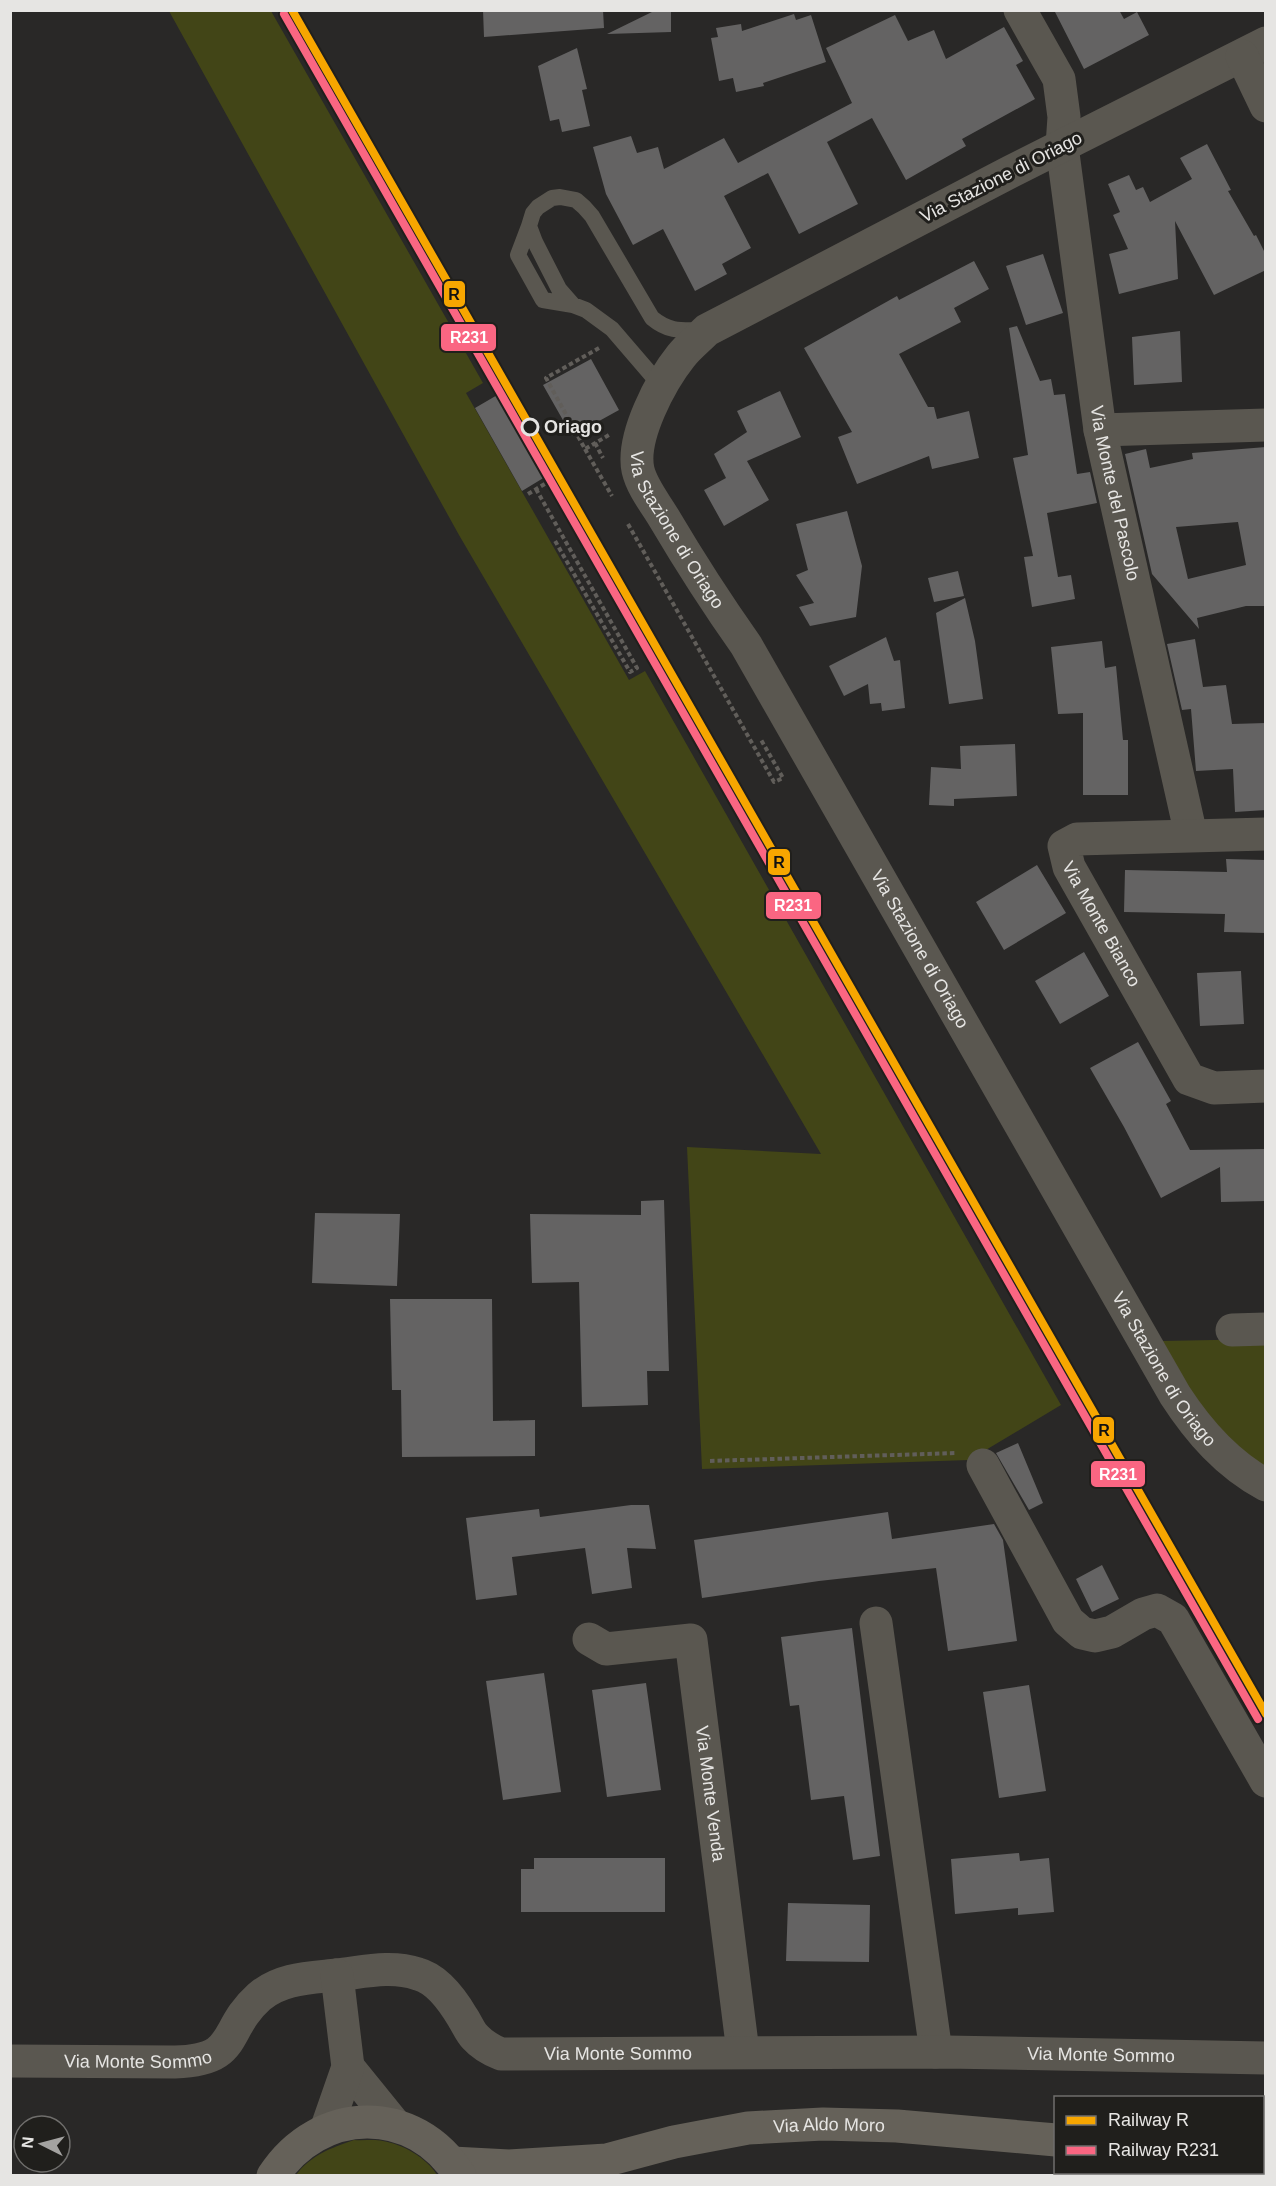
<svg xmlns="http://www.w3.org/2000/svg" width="1276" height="2186" font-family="Arial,sans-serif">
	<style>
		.green { fill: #424517 }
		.building { fill: #646363; fill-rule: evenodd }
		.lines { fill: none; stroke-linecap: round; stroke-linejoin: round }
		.path { stroke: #615e5a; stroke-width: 4; stroke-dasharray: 4.5 3; stroke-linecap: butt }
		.lane { stroke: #5a5750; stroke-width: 16 }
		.street { stroke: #5a5750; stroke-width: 33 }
		.secondary { stroke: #656159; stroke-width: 33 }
		.rail-1-casing { stroke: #201f1c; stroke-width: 12 }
		.rail-2-casing { stroke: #201f1c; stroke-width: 12 }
		.rail-1 { stroke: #f7a600; stroke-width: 8 }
		.rail-2 { stroke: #fa6682; stroke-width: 8 }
		.stop-dot { fill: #201f1c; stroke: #e6e5e3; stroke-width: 3 }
		.labels { text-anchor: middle; stroke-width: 6; stroke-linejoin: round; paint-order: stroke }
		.street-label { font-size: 18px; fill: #e6e5e3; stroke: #201f1c }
		.stop-label { font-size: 18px; font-weight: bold; fill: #e6e5e3; stroke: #201f1c; text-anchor: start }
		.line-badge { stroke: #201f1c; stroke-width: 2 }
		.badge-label { font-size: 16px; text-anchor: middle; font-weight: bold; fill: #fff }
		.pale-badge-label { font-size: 16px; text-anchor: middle; font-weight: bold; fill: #111 }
	</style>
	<rect width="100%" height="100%" fill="#292827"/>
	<path class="green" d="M169,11H271L483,383L466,393L629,680L645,671L1061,1405L969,1460L702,1469L687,1147L821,1154L459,535Z
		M1265,1339V1467L1231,1442L1197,1403L1162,1341Z
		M354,2140C363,2141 374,2139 383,2141C402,2144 427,2158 437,2175H296C311,2155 331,2148 354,2140Z"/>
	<path class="building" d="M483,10H603L604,28L484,37Z
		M656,10H671V32L607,34Z
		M1054,10H1119L1124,19L1137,12L1149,35L1084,69Z
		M794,14L796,20L811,15L826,62L763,83L764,86L736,92L733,78L719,81L711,38L718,37L716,28L741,24L742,31Z
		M895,15L908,41L934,30L946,59L1004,27L1023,61L1016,65L1035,99L962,139L966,146L906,180L872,118L827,142L858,204L799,234L768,173L724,196L751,248L722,264L727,274L695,291L663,229L633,245L606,194L593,147L631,136L637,153L658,147L664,169L724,138L738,163L852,103L826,48Z
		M577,48L587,89L582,90L590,126L562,132L559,119L550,121L538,66Z
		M1207,144L1231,190L1228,191L1254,236L1256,235L1266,255V270L1214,295L1175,221L1178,279L1119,294L1109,254L1128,249L1113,215L1120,212L1108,184L1129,175L1136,190L1143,187L1150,202L1192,179L1180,158Z
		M1043,254L1063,313L1026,325L1006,266Z
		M974,261L989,289L954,308L961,322L899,354L928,407H934L937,419L969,411L979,458L932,469L929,456L857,484L838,437L852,432L804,348L897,296L899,300Z
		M1017,326L1040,381L1051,379L1054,395L1065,394L1077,474L1090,472L1097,503L1047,513L1058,577L1071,575L1075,599L1032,607L1024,557L1033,556L1013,458L1028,455L1009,328Z
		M1180,331L1182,382L1134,385L1132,337Z
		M591,359L619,410L572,436L543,385Z
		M780,391L801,437L747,461L769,500L724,526L704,490L726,478L714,454L747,432L737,411Z
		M499,394L545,477L522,491L475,408Z
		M1266,447V606H1246L1197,618L1199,629L1152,574L1125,454L1146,449L1150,468L1193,459L1192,453ZM1238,522L1246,565L1188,579L1176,527Z
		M847,511L862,566L856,617L810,626L799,607L814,603L796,575L808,570L796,524Z
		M958,571L964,596L934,602L928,578Z
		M965,598L975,641L983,699L949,704L936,613Z
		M886,637L894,661L900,660L905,708L882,711L881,703L870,704L868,684L844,696L829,666Z
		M1195,639L1203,687L1226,685L1232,724L1266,723V810L1235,812L1233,769L1196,771L1191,709L1182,710L1167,644Z
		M1102,641L1105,668L1116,666L1123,740H1128V795H1083V713L1058,714L1051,647Z
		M1015,744L1017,796L954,799V806L929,805L931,767L961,769L960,746Z
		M1226,859L1266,860V933L1224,932L1225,914L1124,912L1125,870L1227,872Z
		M1037,865L1066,913L1004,950L976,902Z
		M1084,952L1109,996L1060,1024L1035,981Z
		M1241,971L1244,1024L1200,1026L1197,973Z
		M1138,1042L1171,1101L1166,1104L1190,1150L1266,1149V1201L1221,1202L1220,1167L1161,1198L1124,1127L1090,1068Z
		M664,1200L669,1371H647L648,1405L582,1407L579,1282L532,1283L530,1214L641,1215V1201Z
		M315,1213L400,1214L397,1286L312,1283Z
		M390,1299H492L493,1421L535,1420V1456L402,1457L401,1390H392Z
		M1018,1443L1043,1503L1029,1510L996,1453Z
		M631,1505H649L656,1549L627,1548L632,1588L592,1594L585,1548L512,1557L517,1595L476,1600L466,1518L539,1509L540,1517Z
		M888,1512L892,1539L994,1524L1003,1540L1017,1641L948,1651L936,1568L819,1581L702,1598L694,1540Z
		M1102,1565L1119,1599L1092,1612L1076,1579Z
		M852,1628L880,1856L853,1860L844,1796L811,1800L799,1705L790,1706L781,1637Z
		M544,1673L561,1792L503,1800L486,1681Z
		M646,1683L661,1790L607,1797L592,1690Z
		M1029,1685L1046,1791L999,1798L983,1692Z
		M1019,1853L1020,1861L1049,1858L1054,1912L1018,1915V1908L955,1914L951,1859Z
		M534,1858H665V1912H521V1869H534Z
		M788,1903L870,1905L869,1962L786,1961Z"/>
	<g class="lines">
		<path class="path" d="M599,348L546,378L585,449L609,435
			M595,443L603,458
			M585,449L612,496
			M536,489L637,668L630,672L554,539
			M528,494L553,479
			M628,524L774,782L783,778L760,738
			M710,1461L955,1453"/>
		<path class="lane" d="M529,226L518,255L543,300L573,305
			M661,386L612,329L586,310L573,305L559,289L535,242L529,226L533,213L538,207L552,198L560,197L576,200L584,207L592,216L652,318C670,333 683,330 706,330"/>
		<g class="street">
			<path id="s1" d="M1020,10L1059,79L1064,117L1062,146L1100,430L1191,835"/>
			<path id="s2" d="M1266,43L1010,172L707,330C698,339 688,347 681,356C661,381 631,437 638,470C642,487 655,503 664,518C690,562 717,604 746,645L1175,1395C1199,1432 1227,1464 1266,1485"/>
			<path d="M1242,56L1266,106"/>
			<path d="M1100,430L1266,425"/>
			<path id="s3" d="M1266,834L1077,839L1064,846L1069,867L1189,1079L1214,1088L1266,1086"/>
			<path d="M1232,1330L1266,1329"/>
			<path d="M983,1465L1068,1621L1082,1633L1095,1636L1112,1632L1143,1614L1157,1610L1173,1619L1266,1781"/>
			<path d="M876,1623L936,2052"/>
			<path id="s4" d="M589,1639L606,1649L691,1640L743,2052"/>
			<path id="s5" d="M10,2061L175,2062C241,2060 221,2031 259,1997C281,1978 310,1978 337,1975C364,1972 391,1965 418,1974C437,1979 453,2001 463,2018C467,2024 470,2032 475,2037C483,2046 491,2050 501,2054L946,2052L1266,2058"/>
			<path d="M348,2067L395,2125"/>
			<path d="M326,2130L348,2067L337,1975"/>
		</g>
		<g class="secondary">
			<path id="s6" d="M452,2163L509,2166L607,2160L674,2142L748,2128L823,2124L897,2126L1056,2140"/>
			<path d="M1262,2168H1266"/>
			<path d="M273,2176C319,2105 415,2103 460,2176"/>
		</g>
		<defs>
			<path id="rail-1" d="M292,10L1266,1714"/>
			<path id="rail-2" d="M284,14L1258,1719"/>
		</defs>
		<use href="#rail-1" class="rail-1-casing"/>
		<use href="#rail-2" class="rail-2-casing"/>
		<use href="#rail-1" class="rail-1"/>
		<use href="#rail-2" class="rail-2"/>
	</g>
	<circle class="stop-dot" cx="530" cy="427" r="8"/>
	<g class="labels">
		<g class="street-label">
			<text transform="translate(1001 177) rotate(-27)" y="6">Via Stazione di Oriago</text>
			<text dy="6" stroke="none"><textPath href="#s1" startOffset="498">Via Monte del Pascolo</textPath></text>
			<text dy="6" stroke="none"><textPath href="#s2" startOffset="860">Via Stazione di Oriago</textPath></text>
			<text dy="6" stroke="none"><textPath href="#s3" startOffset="291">Via Monte Bianco</textPath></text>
			<text dy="6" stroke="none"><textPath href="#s2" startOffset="1346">Via Stazione di Oriago</textPath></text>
			<text dy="6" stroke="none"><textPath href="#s2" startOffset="1832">Via Stazione di Oriago</textPath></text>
			<text dy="6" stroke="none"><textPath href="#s4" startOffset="260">Via Monte Venda</textPath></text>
			<text dy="6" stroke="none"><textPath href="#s5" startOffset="678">Via Monte Sommo</textPath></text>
			<text dy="6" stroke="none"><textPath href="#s5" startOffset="1161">Via Monte Sommo</textPath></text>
			<text dy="6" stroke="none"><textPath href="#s5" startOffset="128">Via Monte Sommo</textPath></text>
			<text dy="6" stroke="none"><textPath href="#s6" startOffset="381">Via Aldo Moro</textPath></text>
		</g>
		<g class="stop-label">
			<text x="544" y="433">Oriago</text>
		</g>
	</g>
	<g class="line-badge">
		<rect x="443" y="280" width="23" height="28" rx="6" fill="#f7a600"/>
		<rect x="440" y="323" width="57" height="29" rx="6" fill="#fa6682"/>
		<rect x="767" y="848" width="24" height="28" rx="6" fill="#f7a600"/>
		<rect x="765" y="891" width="57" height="29" rx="6" fill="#fa6682"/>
		<rect x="1092" y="1416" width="23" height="28" rx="6" fill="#f7a600"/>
		<rect x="1090" y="1460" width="56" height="28" rx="6" fill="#fa6682"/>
	</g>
	<g class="badge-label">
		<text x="469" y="343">R231</text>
		<text x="793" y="911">R231</text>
		<text x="1118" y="1480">R231</text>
	</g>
	<g class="pale-badge-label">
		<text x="454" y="300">R</text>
		<text x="779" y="868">R</text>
		<text x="1104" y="1436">R</text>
	</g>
	<rect width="1276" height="2186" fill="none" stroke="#e6e5e3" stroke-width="24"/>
	<rect x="1054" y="2096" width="210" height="78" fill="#201f1c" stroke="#6f6e6c" stroke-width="1.5"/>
	<rect x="1066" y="2116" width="30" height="9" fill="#f7a600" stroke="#6f6e6c" stroke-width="1.5"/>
	<text x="1108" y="2126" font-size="18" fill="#e6e5e3">Railway R</text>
	<rect x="1066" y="2146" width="30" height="9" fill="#fa6682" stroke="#6f6e6c" stroke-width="1.5"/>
	<text x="1108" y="2156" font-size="18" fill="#e6e5e3">Railway R231</text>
	<g transform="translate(42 2144) rotate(276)"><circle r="28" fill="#201f1c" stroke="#6f6e6c" stroke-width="1.5"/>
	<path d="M0-4.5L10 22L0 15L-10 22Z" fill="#a4a3a1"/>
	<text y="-9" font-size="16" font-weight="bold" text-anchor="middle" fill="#e6e5e3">N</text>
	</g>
</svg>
